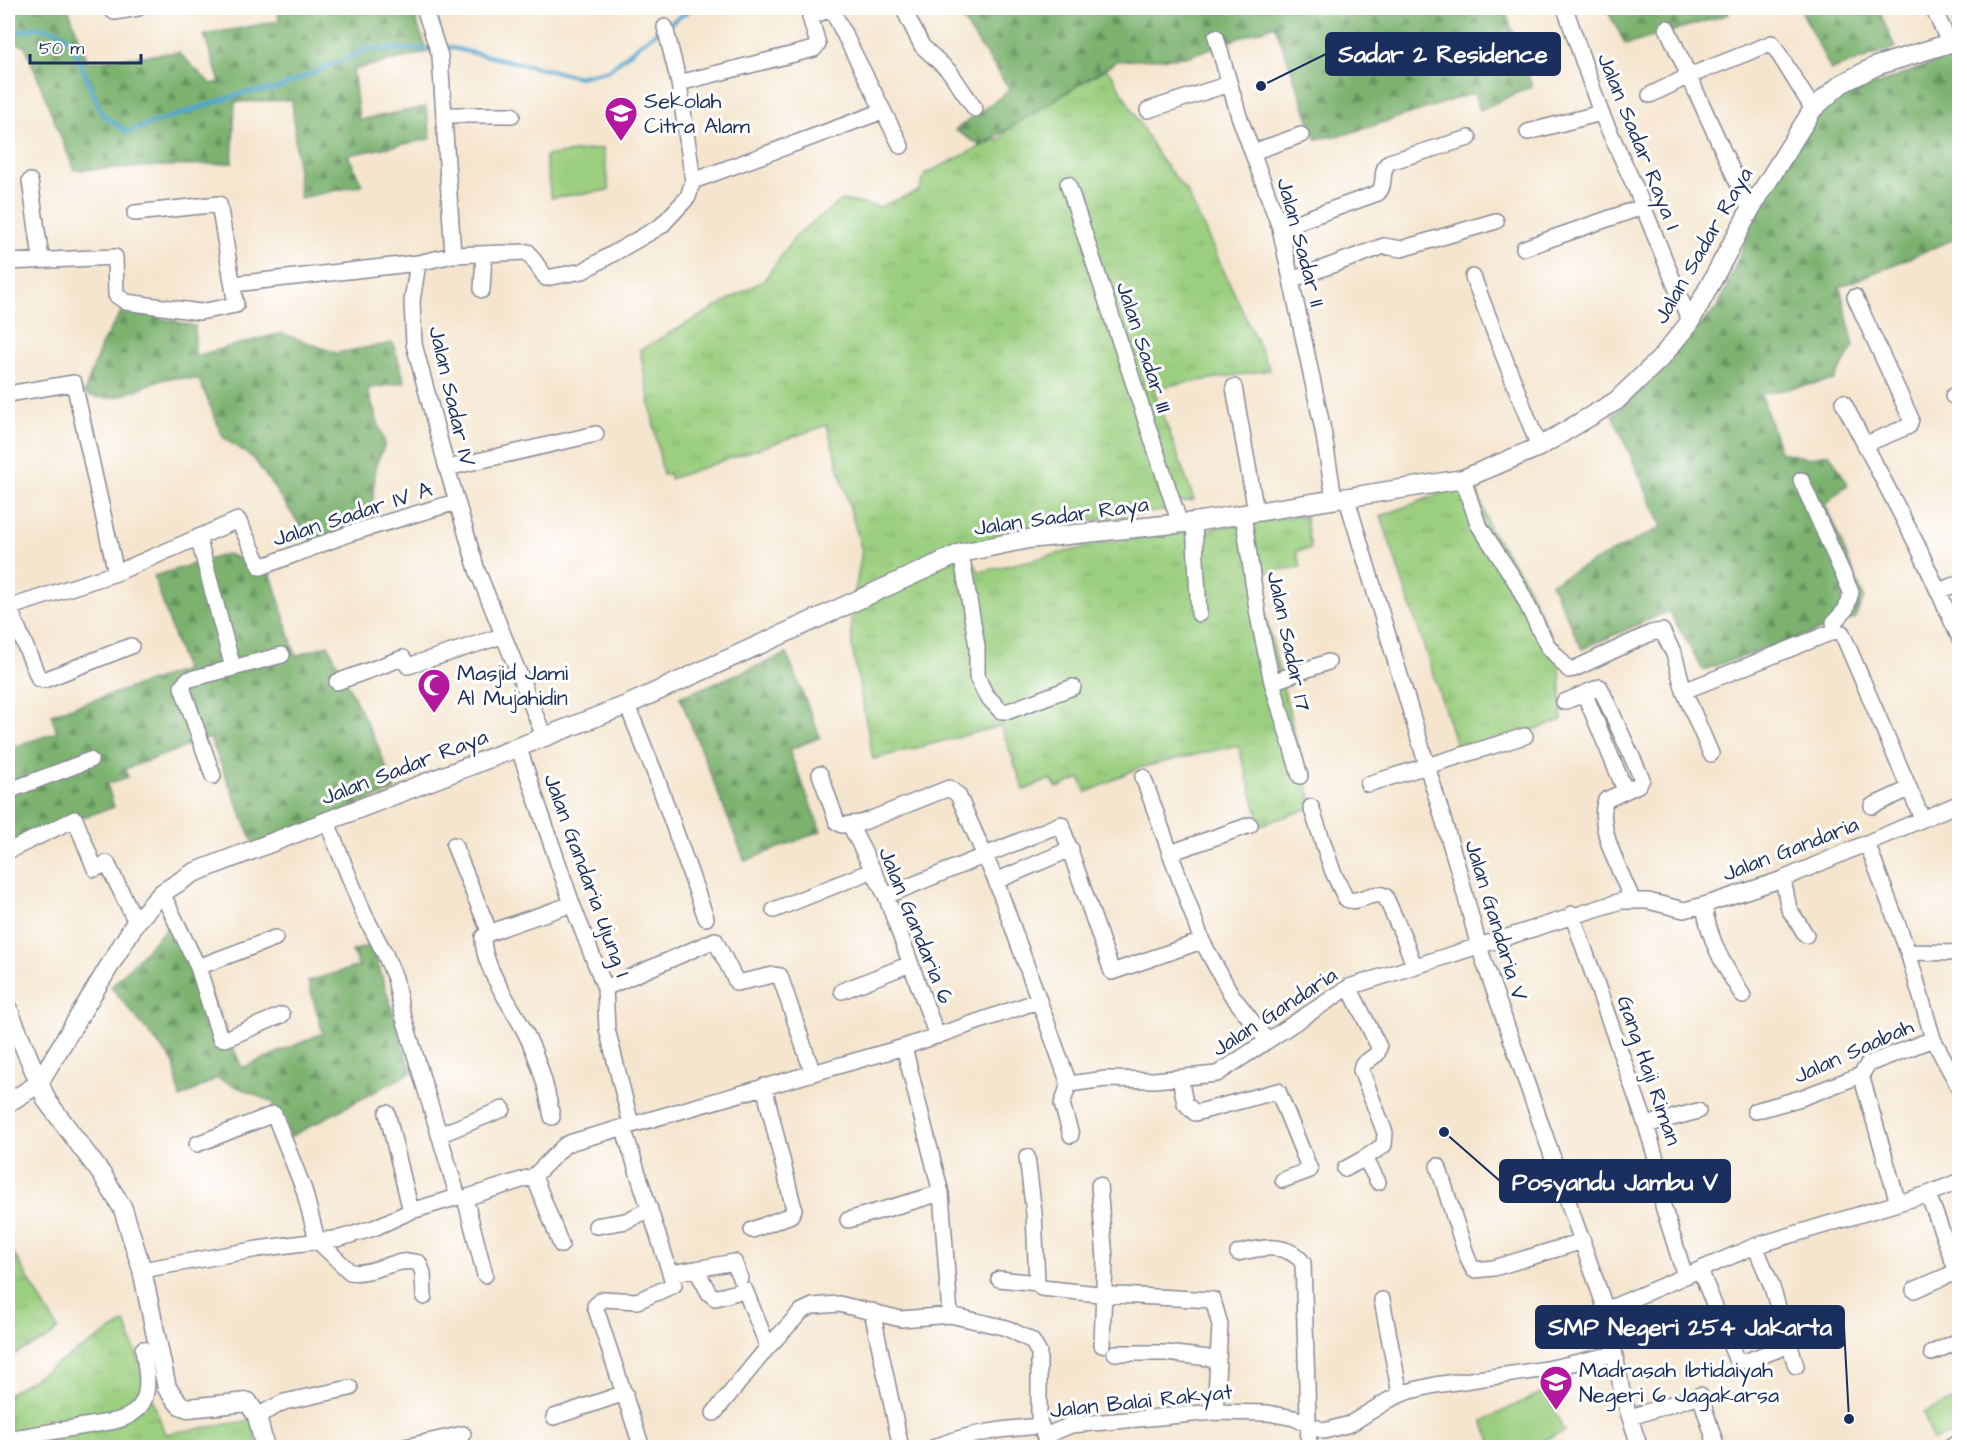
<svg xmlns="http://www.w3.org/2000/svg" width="1967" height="1455" font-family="'Architects Daughter',sans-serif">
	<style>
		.grass { fill: url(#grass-tufts); stroke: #5b7f6e; stroke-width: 1.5 }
		.forest { fill: url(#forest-firs); stroke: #4c7066; stroke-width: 1.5 }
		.pitch { fill: #9bcf7f; stroke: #5b7f6e; stroke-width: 1.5 }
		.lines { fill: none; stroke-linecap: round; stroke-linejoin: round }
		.stream { stroke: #50a5cc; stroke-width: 4.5 }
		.minor-casing { stroke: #888a96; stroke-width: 18 }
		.tertiary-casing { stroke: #888a96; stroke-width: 21 }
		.minor { stroke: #fff; stroke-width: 15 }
		.tertiary { stroke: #fff; stroke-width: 18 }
		.labels { text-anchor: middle; stroke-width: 6; stroke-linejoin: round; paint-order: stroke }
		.poi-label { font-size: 22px; fill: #1b2f5e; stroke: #fff; text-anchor: start }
		.street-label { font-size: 22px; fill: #1b2f5e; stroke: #fff }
		.leader { fill: none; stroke: #1b2f5e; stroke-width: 2 }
		.callout-dot { fill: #1b2f5e; stroke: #fff; stroke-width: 2 }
		.callout { fill: #1b2f5e; stroke: #1b2f5e; stroke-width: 2 }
		.callout-label { font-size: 24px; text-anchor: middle; font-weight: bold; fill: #fff }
	</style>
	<defs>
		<pattern id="grass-tufts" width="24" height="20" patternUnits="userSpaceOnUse" patternTransform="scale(1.5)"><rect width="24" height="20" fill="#9bcf7f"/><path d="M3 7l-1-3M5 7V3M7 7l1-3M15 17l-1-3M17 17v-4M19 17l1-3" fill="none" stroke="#85b270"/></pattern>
		<pattern id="forest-firs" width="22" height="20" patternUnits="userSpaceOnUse" patternTransform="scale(1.5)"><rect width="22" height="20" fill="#7cb26e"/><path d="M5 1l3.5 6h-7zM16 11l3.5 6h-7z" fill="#65915e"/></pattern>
	</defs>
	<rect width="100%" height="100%" fill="#fff"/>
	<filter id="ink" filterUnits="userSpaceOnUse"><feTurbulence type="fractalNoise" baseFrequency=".0167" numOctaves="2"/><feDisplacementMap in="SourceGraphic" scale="12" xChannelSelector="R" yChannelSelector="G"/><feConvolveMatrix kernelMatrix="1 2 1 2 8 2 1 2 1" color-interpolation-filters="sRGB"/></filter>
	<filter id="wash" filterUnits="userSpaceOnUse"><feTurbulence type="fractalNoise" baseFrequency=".008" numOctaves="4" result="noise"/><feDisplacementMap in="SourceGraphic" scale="24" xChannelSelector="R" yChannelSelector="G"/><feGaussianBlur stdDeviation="1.35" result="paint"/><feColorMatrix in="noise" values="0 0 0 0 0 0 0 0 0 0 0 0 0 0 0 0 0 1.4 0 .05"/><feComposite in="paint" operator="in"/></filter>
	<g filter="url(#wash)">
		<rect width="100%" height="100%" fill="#f5e5ce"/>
		<path class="grass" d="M1098,62L1112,75L1161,160L1187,192L1270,370L1153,388L1194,500L1166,505L1167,510L1029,530L964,551L980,572L1104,543L1305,515L1311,549L1296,551L1301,567L1255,574L1313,807L1261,825L1238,745L1138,768L1086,793L1080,778L1057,788L1051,779L1024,790L1001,726L873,759L852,647L851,615L862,551L827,425L670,479L669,473L663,475L640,350L764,280L797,234L842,200L879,207L919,191L925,174L996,139L1000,140L1051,69Z
			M1474,481L1490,530L1522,576L1553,641L1560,664L1562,720L1460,756L1381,516Z
			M8,1244L58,1329L49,1338L8,1357Z
			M125,1322L165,1434L252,1420L258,1448H8V1394Z"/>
		<path class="forest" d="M8,8H68L88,62L178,52L211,84L220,82L204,35L279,21L278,8H411L428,52L353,70L359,120L426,107L431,139L348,155L362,185L300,198L292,100L235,102L232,163L74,170L25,46L8,40Z
			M962,8H1504L1532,86L1480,110L1474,93L1347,134L1316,139L1275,25L1186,57L1117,61L981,146L955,130L1010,90L956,10Z
			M1606,8H1726L1729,14L1626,45Z
			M1800,8H1878L1895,48L1831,70Z
			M1959,58V237L1840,287L1854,346L1834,380L1761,394L1780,452L1809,458L1829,453L1848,484L1825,504L1864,598L1854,619L1703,670L1669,611L1582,649L1551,583L1662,527L1613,416L1718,307L1755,218L1797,141L1835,96L1881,83L1943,59Z
			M123,309L195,326V356L281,333L336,353L393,343L405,382L367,389L385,444L376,464L371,519L313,544L254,459L223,437L199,379C190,379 180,377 170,378C140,382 117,409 84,393L102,343Z
			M227,554L270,572L296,656L328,645L377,744L395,790L255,847L210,738L125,769L128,777L107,784L114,807L8,842V749L57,732L51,714L185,670L154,576Z
			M787,654L820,737L789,750L821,831L745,861L680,697Z
			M177,917L242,1068L323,1033L308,981L359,966L352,951L372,945L412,1072L290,1137L272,1102L217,1078L180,1098L174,1063L111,987Z"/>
		<path class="pitch" d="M603,148L609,190L551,198L545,156Z
			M1545,1391L1564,1431L1529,1447H1494L1482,1421Z
			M1959,1399V1431L1933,1440L1923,1412Z"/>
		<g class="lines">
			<path class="stream" d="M8,36C31,26 55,22 72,43L102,114L127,132L243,93L276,89L368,49H429
				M448,47L579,77L609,70L645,40L693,8"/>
		</g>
	</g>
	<g filter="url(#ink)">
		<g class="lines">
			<defs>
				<path id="minor" d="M110,8L114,12L138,8
					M831,8L901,146
					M903,8L922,46L950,72L975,109
					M1565,8L1601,113L1636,189L1690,322
					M1933,8L1949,42
					M1667,28L1750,210
					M1216,37L1239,116L1280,228L1323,430L1334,498
					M679,83L814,49L818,44L810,17L833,8
					M1650,95L1689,76L1772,43L1813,109
					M1148,110L1229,84
					M446,115H512
					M1528,132L1601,113
					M1253,152L1301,135
					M30,181L41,258
					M693,181L883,111
					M1068,184L1180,524
					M1280,228L1378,193C1387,184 1379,171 1389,162L1469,138
					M1524,248L1642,207
					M453,255L528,252L546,278L583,271L661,226L688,197L693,181L679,83L665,27
					M8,262L115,257L116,295L126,302L200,312L236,305L219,204L135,213
					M418,263L412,301L414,344L447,468L477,570L544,736
					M1473,277L1539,447
					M1291,280L1384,246L1401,249L1496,221
					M234,284L418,263L453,255L440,56L424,8
					M482,290L484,254
					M1855,297L1911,419L1909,426L1866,444
					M1234,387L1256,512
					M8,394L74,383L116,573
					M1953,396L1960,393
					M1843,402L1918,547L1960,639
					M447,468L596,434
					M1463,479L1478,524L1516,582L1547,645L1569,670L1574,669L1651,633L1662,631L1674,654L1684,691L1711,754
					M1801,480L1851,592L1846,609L1834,622L1835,631
					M1346,496L1459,872L1479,947L1606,1310L1623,1397L1640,1448
					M1243,514L1258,616L1272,682L1300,776
					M1194,522L1199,614
					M198,537L233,668
					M961,553L977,646V677L986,695L1001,711H1009L1073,687
					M1938,591L1960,583
					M9,607L39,679L44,680L131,646
					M8,608L116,573L238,520L261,567L351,533L456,502
					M337,682L403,658L408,666L502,636
					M1272,682L1328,662
					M1684,691L1835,631L1842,633L1922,818
					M1585,695L1625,790
					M1564,702L1600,687L1642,779L1638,785L1606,800C1595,826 1622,874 1632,899
					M627,705L656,776L706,918
					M518,746L572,904L605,988L607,1029L631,1124
					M820,774L837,822L842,825L861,823L949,788L958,795L996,881L1069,1084
					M213,776L182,687L187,680L282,655
					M1143,777L1202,941L1231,994L1267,1041
					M1368,784L1525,736
					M8,791L90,760
					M1872,806L1909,789
					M1311,807L1333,872L1346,899C1358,905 1372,890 1385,896L1404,938L1414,966
					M327,822L364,914L385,954L395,978L401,1008L458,1197
					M850,825L886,896L937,1036
					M1867,843L1908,952L1933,1039L1960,1089
					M454,845L489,931
					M8,851L75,819L95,869L107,863L136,922
					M1170,853L1250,825
					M1783,879L1789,909L1806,935
					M996,881L1071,849
					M162,893L198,967L220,1038L225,1039L282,1015
					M886,896L1061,824L1112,972L1202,941
					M1704,905C1709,941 1724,966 1743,996
					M774,910L871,871
					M1572,914L1646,1125L1661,1176L1663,1206L1685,1276
					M1908,952L1960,953
					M198,967L275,938
					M1349,987L1379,1047L1377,1054L1362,1065L1361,1070L1385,1133L1384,1145L1365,1158L1378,1182
					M605,988L715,940L737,983L773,975L780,976L812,1071
					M842,991L910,964
					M904,1047L941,1193L950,1315
					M1861,1075L1898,1203
					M1180,1078L1185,1103L1195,1113L1278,1091L1310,1170L1283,1180
					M1069,1084L1106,1079L1154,1080L1217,1074L1349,987L1621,901H1648L1684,910L1704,905L1783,879L1960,803
					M1069,1084L1062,1104L1071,1135
					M1755,1111L1801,1098L1861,1075L1868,1064L1933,1039
					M387,1113L411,1211L458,1197L465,1198L534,1176L565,1145L572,1142L904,1047L1038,1001
					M552,1117C547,1088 539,1060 526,1034C513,1007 482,967 483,937C490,930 558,910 572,904
					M1646,1125L1698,1111
					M623,1127L674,1285L637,1301L603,1299L595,1306L642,1448
					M439,1135L503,1109
					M197,1144L274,1114L304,1190L317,1240L350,1272C372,1276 397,1256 419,1263L423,1273L424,1297
					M1027,1157L1034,1213L1037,1283
					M1438,1166C1443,1180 1468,1266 1474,1270L1494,1268L1583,1241
					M1345,1169L1365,1158
					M534,1176L561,1245
					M1099,1185L1105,1259L1102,1345
					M1928,1194L1960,1280
					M465,1198L485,1275
					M848,1220L941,1193
					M596,1226L626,1221L650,1209
					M752,1230L791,1215L794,1209L764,1086
					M1755,1246L1771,1284L1796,1366
					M1238,1253C1260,1248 1287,1241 1303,1263L1309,1448
					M696,1269L734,1262L740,1278
					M142,1270L258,1249L341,1238L374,1228L411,1211
					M1700,1270L1736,1359L1747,1361L1790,1345
					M672,1273L696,1269L709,1293L715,1298L745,1290L768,1347
					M999,1279L1037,1283L1041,1288L1099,1294L1213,1300L1220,1325L1215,1412
					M1914,1290L1956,1272
					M1382,1300L1400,1394
					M1606,1310L1755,1246L1928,1194L1960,1181
					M872,1311L901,1448
					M1115,1353H1166L1217,1359
					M1932,1353L1960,1340
					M714,1413L768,1347L802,1311L813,1306L839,1304L901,1319L950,1315L1007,1328L1032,1341L1039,1353V1420L1048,1448
					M257,1416L284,1402L350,1388
					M554,1417L625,1393
					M1631,1417L1700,1395L1717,1448
					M1045,1436L1071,1425L1215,1412L1268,1413L1294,1418L1324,1431L1350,1424L1389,1400L1406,1392L1435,1385L1547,1369L1614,1354
					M8,1439L115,1421C155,1411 148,1381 143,1349
					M400,1448L463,1434
					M933,1448C967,1433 1003,1429 1040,1426
					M1949,1448L1960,1441"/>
				<path id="tertiary" d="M8,1009L47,1101L103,1176L123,1209L142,1270L167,1388L180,1405L188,1408L248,1402L257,1416L265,1448
					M8,1103L38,1084L136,922L162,893L193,873L627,705L961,553L1028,539L1194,522L1463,479L1539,447L1616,401L1660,359L1690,322L1750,210L1813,109L1841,84L1876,66L1960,40"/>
			</defs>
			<use href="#minor" class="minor-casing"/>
			<use href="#tertiary" class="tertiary-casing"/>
			<use href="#minor" class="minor"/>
			<use href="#tertiary" class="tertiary"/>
		</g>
	</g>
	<defs>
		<symbol id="school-pin" viewBox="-11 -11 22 30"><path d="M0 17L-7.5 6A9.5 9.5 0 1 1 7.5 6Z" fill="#b5179e" stroke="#fff"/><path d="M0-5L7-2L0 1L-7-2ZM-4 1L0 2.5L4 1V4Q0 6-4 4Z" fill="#fff"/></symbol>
		<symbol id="mosque-pin" viewBox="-11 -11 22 30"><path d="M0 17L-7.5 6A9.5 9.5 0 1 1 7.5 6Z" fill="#b5179e" stroke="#fff"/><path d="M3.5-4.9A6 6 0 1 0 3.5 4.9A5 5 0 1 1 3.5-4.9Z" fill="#fff"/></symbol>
	</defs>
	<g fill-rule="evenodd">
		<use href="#school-pin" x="602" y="94" width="38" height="52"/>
		<use href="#mosque-pin" x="415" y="666" width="38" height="52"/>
		<use href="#school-pin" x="1537" y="1363" width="38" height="52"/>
	</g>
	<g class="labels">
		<g class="poi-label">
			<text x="644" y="108">Sekolah<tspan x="644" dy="25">Citra Alam</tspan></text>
			<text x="457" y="680">Masjid Jami<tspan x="457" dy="25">Al Mujahidin</tspan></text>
			<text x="1579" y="1377">Madrasah Ibtidaiyah<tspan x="1579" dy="25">Negeri 6 Jagakarsa</tspan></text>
		</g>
		<g class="street-label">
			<text transform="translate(1640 141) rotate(68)" y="8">Jalan Sadar Raya I</text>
			<text transform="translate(1302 242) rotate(75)" y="8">Jalan Sadar II</text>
			<text transform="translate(1702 245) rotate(-60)" y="8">Jalan Sadar Raya</text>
			<text transform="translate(1145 347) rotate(72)" y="8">Jalan Sadar III</text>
			<text transform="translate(453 396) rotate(77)" y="8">Jalan Sadar IV</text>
			<text transform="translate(352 513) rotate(-18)" y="8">Jalan Sadar IV A</text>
			<text transform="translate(1061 515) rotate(-8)" y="8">Jalan Sadar Raya</text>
			<text transform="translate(1290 641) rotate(78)" y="8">Jalan Sadar 17</text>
			<text transform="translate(404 766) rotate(-21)" y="8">Jalan Sadar Raya</text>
			<text transform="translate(1790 848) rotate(-21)" y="8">Jalan Gandaria</text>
			<text transform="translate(588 875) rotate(70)" y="8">Jalan Gandaria Ujung I</text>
			<text transform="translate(1497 920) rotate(73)" y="8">Jalan Gandaria V</text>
			<text transform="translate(917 925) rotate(68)" y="8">Jalan Gandaria 6</text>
			<text transform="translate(1274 1011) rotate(-33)" y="8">Jalan Gandaria</text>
			<text transform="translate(1853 1050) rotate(-24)" y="8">Jalan Saabah</text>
			<text transform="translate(1650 1070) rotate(71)" y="8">Gang Haji Riman</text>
			<text transform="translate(1141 1400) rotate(-6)" y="8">Jalan Balai Rakyat</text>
		</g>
	</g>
	<path class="leader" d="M1261 86L1326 54M1444 1132L1500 1181M1849 1419L1844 1327"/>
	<g class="callout-dot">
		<circle cx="1261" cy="86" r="6"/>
		<circle cx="1444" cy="1132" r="6"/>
		<circle cx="1849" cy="1419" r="6"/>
	</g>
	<g class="callout">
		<rect x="1326" y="33" width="234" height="42" rx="6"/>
		<rect x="1500" y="1160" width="230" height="42" rx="6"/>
		<rect x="1536" y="1306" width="308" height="42" rx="6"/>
	</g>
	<g class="callout-label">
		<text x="1443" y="62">Sadar 2 Residence</text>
		<text x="1615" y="1190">Posyandu Jambu V</text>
		<text x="1690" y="1335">SMP Negeri 254 Jakarta</text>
	</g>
	<rect width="1967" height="1455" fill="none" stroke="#fff" stroke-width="30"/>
	<path d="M30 54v9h111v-9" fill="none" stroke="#1b2f5e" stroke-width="3"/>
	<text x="39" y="54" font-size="18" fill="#1b2f5e" stroke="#ffffff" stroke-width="4.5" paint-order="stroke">50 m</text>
</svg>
